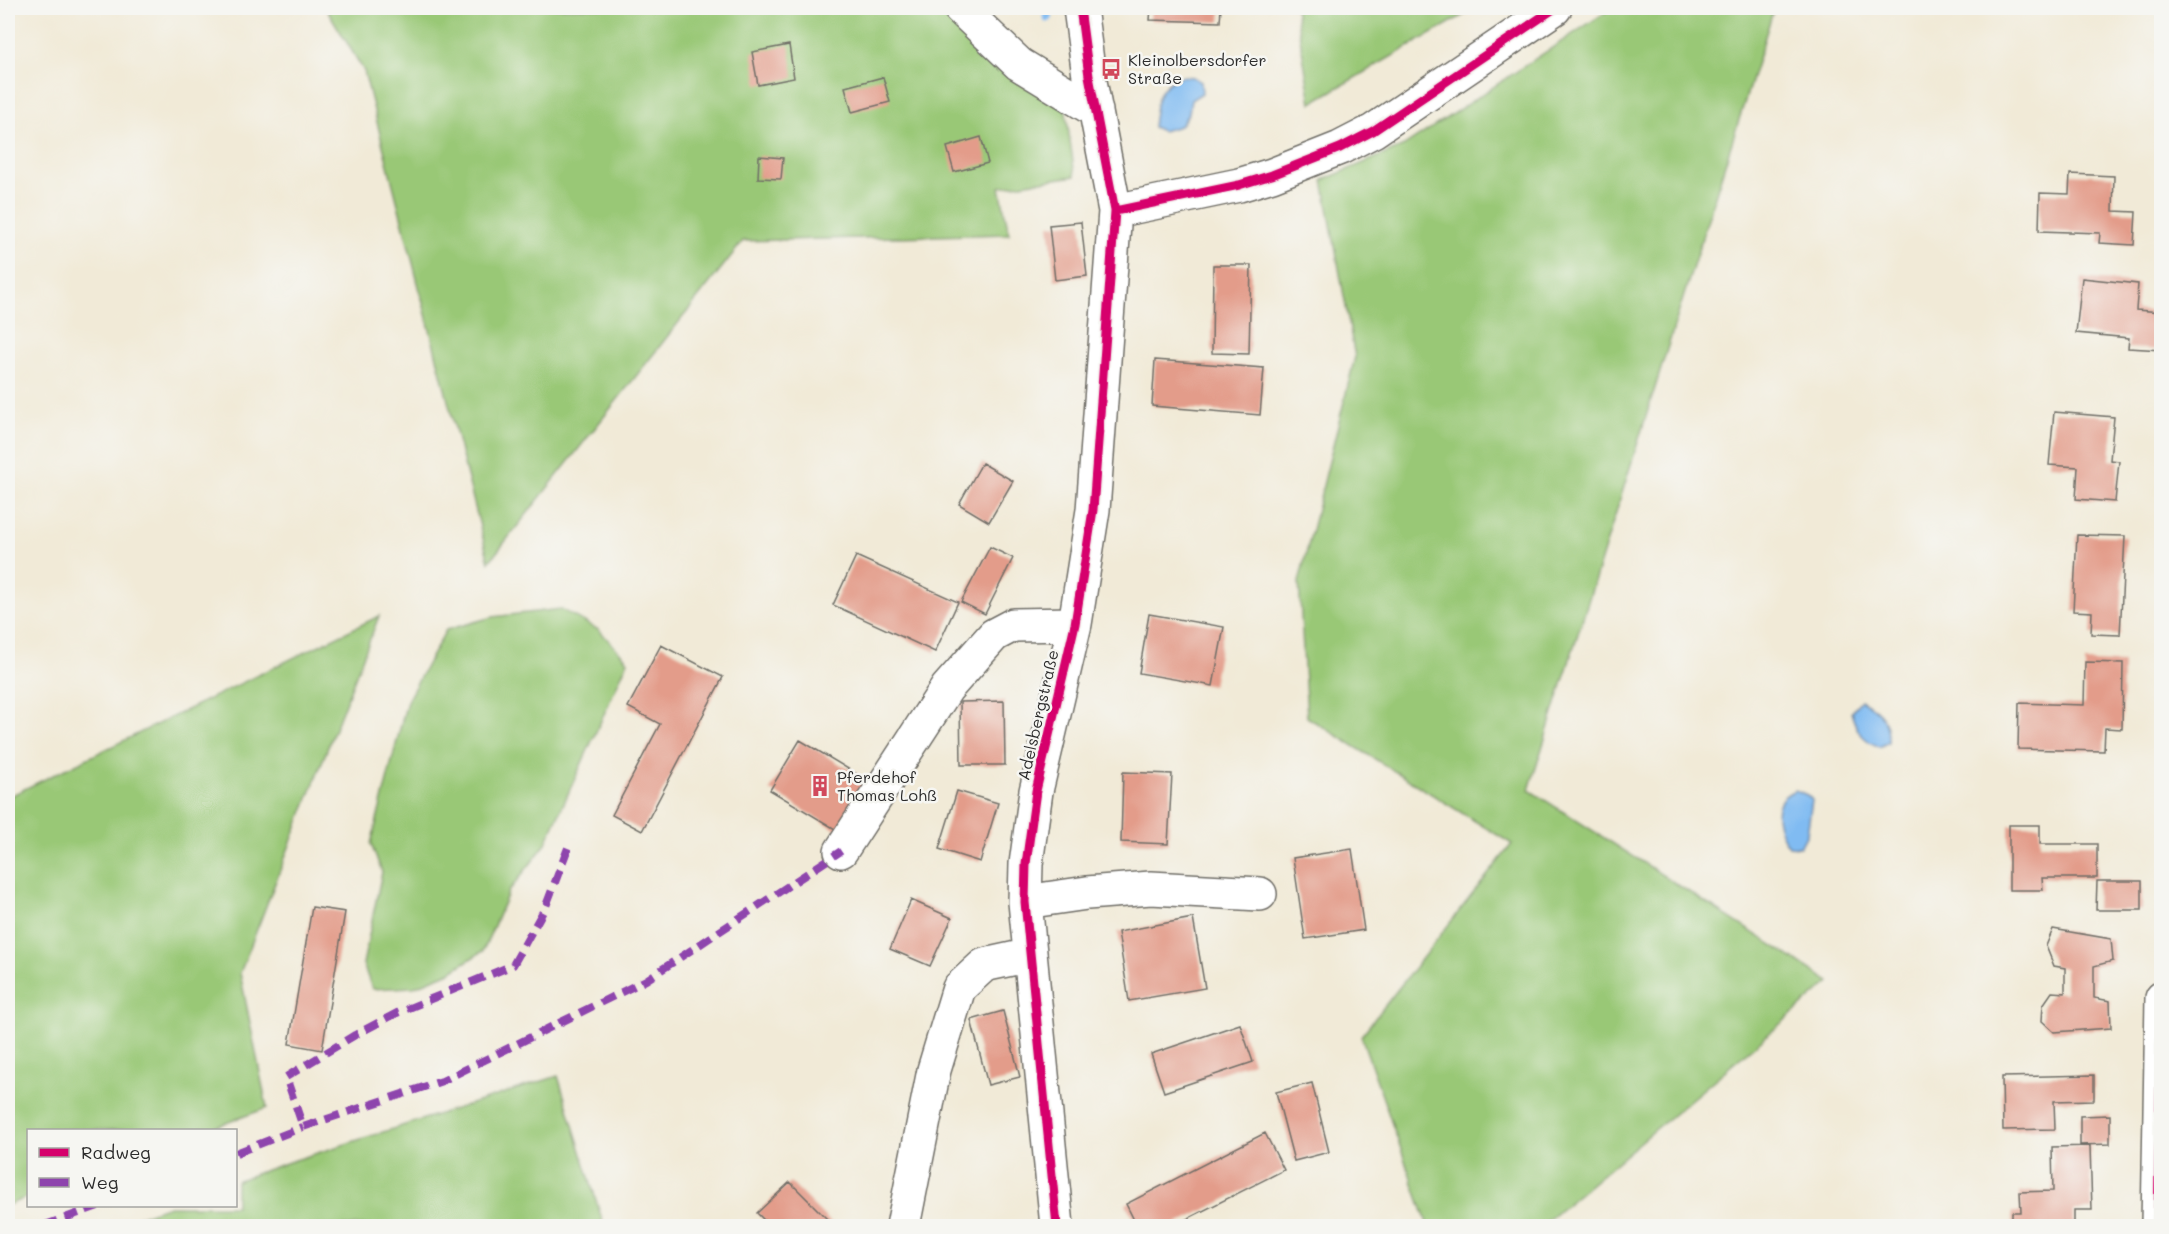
<svg xmlns="http://www.w3.org/2000/svg" width="2169" height="1234" font-family="Mali,sans-serif">
	<style>
		.green { fill: #99c876; stroke: #627a50; stroke-width: 1.5 }
		.water { fill: #80bbf2; stroke: #56738e; stroke-width: 1.5 }
		.lines { fill: none; stroke-linecap: round; stroke-linejoin: round }
		.stream { stroke: #80bbf2; stroke-width: 10 }
		.building { fill: #e39c8a }
		.minor-casing { stroke: #706e67; stroke-width: 36 }
		.minor { stroke: #fff; stroke-width: 33 }
		.quiet { stroke: #8e44ad; stroke-width: 8; stroke-dasharray: 15 8; stroke-linecap: butt }
		.cycleway-casing { stroke: #f6f6f2; stroke-width: 13 }
		.cycleway { stroke: #d6006c; stroke-width: 9 }
		.labels { text-anchor: middle; stroke-width: 5; stroke-linejoin: round; paint-order: stroke }
		.poi-label { font-size: 16px; fill: #2b2b2b; stroke: #f6f6f2; text-anchor: start }
		.street-label { font-size: 16px; fill: #2b2b2b; stroke: #f6f6f2 }
	</style>
	<rect width="100%" height="100%" fill="#f6f6f2"/>
	<filter id="ink" filterUnits="userSpaceOnUse"><feTurbulence type="fractalNoise" baseFrequency=".0167" numOctaves="2"/><feDisplacementMap in="SourceGraphic" scale="12" xChannelSelector="R" yChannelSelector="G"/><feConvolveMatrix kernelMatrix="1 2 1 2 8 2 1 2 1" color-interpolation-filters="sRGB"/></filter>
	<filter id="wash" filterUnits="userSpaceOnUse"><feTurbulence type="fractalNoise" baseFrequency=".008" numOctaves="4" result="noise"/><feDisplacementMap in="SourceGraphic" scale="24" xChannelSelector="R" yChannelSelector="G"/><feGaussianBlur stdDeviation="1.35" result="paint"/><feColorMatrix in="noise" values="0 0 0 0 0 0 0 0 0 0 0 0 0 0 0 0 0 1.4 0 .05"/><feComposite in="paint" operator="in"/></filter>
	<g filter="url(#wash)">
		<rect width="100%" height="100%" fill="#f1ead7"/>
		<path class="green" d="M326,8H969L1062,85L1075,176L1000,187L1009,234L743,241L489,562L364,71Z
			M1295,8H1476L1311,103Z
			M1612,8H1774L1529,790L1830,982L1541,1226H1428L1361,1036L1512,844L1307,717L1299,582L1355,357L1323,180L1404,146Z
			M561,609L599,630L628,661L545,845L509,891L483,951L450,972L414,987L372,989L363,964L382,872L371,844L407,701L446,630L492,617Z
			M379,616L240,973L267,1108L207,1130H28V1197L8,1205V797Z
			M558,1076L604,1226H112L169,1206H236V1181L286,1163Z"/>
		<path class="water" d="M1181,76L1193,77L1201,82L1202,93L1191,100L1189,113L1180,126L1162,131L1153,127C1156,103 1155,87 1181,76Z
			M1861,700C1880,711 1889,719 1888,742L1880,747C1862,740 1856,730 1851,712Z
			M1795,790L1807,795L1812,800L1807,834L1800,847L1789,846C1779,833 1772,813 1782,799C1785,795 1791,792 1795,790Z"/>
		<g class="lines">
			<path class="stream" d="M1047,8L1048,17"/>
		</g>
		<g id="blocks">
			<path class="building" d="M1151,8H1221L1220,22L1150,20Z
				M789,45L794,78L758,85L752,52Z
				M883,77L890,102L852,112L845,87Z
				M981,137L988,163L954,172L947,147Z
				M759,156L783,158L781,179L758,178Z
				M2070,174L2114,176L2113,211L2136,212L2134,245L2099,243L2100,233L2039,231L2040,193L2069,194Z
				M1081,222L1087,276L1055,280L1049,225Z
				M1213,265H1251L1249,354L1212,353Z
				M2082,278L2138,284L2136,310L2162,312V350L2128,348L2129,338L2076,333Z
				M1155,360L1264,368L1260,415L1152,406Z
				M2054,412L2114,417L2110,460L2119,461L2115,502L2076,499L2078,467L2049,465Z
				M982,463L1013,481L989,522L959,504Z
				M2077,535L2125,536L2120,635L2091,634L2092,612L2073,611Z
				M990,547L1013,558L985,614L961,602Z
				M856,556L958,602L935,652L833,605Z
				M1149,614L1224,627L1213,686L1139,673Z
				M661,645L723,677L642,831L612,815L660,724L628,707Z
				M2085,662L2123,663L2122,729L2105,728L2104,751L2018,749L2019,703L2084,705Z
				M1004,701L1005,765H961L960,702Z
				M800,740L870,782L840,832L770,790Z
				M1123,772L1172,774L1168,844L1121,842Z
				M957,791L998,803L980,862L939,849Z
				M2009,825H2040V844H2097V878H2042L2043,890H2009Z
				M1352,849L1364,930L1305,939L1293,858Z
				M2097,881H2142V910H2096Z
				M911,900L952,918L930,966L890,949Z
				M312,907L345,912L322,1050L289,1044Z
				M1193,918L1205,988L1129,1001L1118,932Z
				M2053,929L2111,939L2113,961L2094,966V998L2110,1001L2111,1028L2054,1032L2042,1021L2043,1005L2052,992L2065,993V968L2054,966L2046,946Z
				M1003,1011L1020,1077L988,1085L971,1020Z
				M1240,1024L1253,1062L1164,1092L1151,1054Z
				M2094,1075V1100L2054,1101L2055,1129L2003,1130L2002,1077Z
				M1312,1083L1329,1152L1294,1161L1276,1092Z
				M2110,1115V1144L2080,1145V1116Z
				M1265,1133L1284,1170L1173,1226H1137L1126,1204Z
				M2090,1146L2092,1210H2074V1226H2012V1212H2021L2020,1192L2053,1191L2052,1147Z
				M790,1182L834,1226H770L757,1213Z"/>
		</g>
	</g>
	<g filter="url(#ink)">
		<use href="#blocks" fill-opacity="0" stroke="#706e67" stroke-width="1.5"/>
		<g class="lines">
			<defs>
				<path id="minor" d="M960,8L1019,64L1096,111
					M1115,211L1239,185L1272,175L1340,148L1373,131L1555,8
					M841,851L947,688L994,635L1013,625L1075,624
					M1025,902L1087,893L1151,888L1260,894
					M903,1226L934,1070L959,988L984,965L1030,955
					M1057,1226L1025,902L1026,864L1036,791L1075,624L1093,510L1115,211L1089,76L1080,8
					M2158,1226L2162,998"/>
			</defs>
			<use href="#minor" class="minor-casing"/>
			<use href="#minor" class="minor"/>
			<path class="quiet" d="M568,848L546,906L513,965L397,1013L355,1035L286,1077L303,1127L442,1081L646,980L841,851
				M236,1153L303,1127
				M43,1226L98,1206"/>
			<defs>
				<path id="cycleway" d="M1115,211L1239,185L1272,175L1340,148L1373,131L1555,8
					M1057,1226L1025,902L1026,864L1036,791L1075,624L1093,510L1115,211L1089,76L1080,8
					M2158,1226L2162,998"/>
			</defs>
			<use href="#cycleway" class="cycleway-casing"/>
			<use href="#cycleway" class="cycleway"/>
		</g>
	</g>
	<defs>
		<symbol id="bus-bare" viewBox="-9 -9 18 18"><path d="M-5-6H5V4H4V6H2V4H-2V6H-4V4H-5ZM-3.5-4V0h7V-4ZM-3.5 1.2v1.5H-2V1.2ZM2 1.2v1.5H3.5V1.2Z" fill="#d1495b" stroke="#f6f6f2" stroke-width="2.5" paint-order="stroke"/></symbol>
		<symbol id="building-bare" viewBox="-9 -9 18 18"><path d="M-4-6H4V6H1V3H-1V6H-4ZM-2.5-4.3h1.7v1.8h-1.7ZM.8-4.3h1.7v1.8H.8ZM-2.5-1h1.7V.8h-1.7ZM.8-1h1.7V.8H.8Z" fill="#d1495b" stroke="#f6f6f2" stroke-width="2.5" paint-order="stroke"/></symbol>
	</defs>
	<g fill-rule="evenodd">
		<use href="#bus-bare" x="1096" y="54" width="30" height="30"/>
		<use href="#building-bare" x="805" y="771" width="30" height="30"/>
	</g>
	<g class="labels">
		<g class="poi-label">
			<text x="1128" y="66">Kleinolbersdorfer<tspan x="1128" dy="18">Straße</tspan></text>
			<text x="837" y="783">Pferdehof<tspan x="837" dy="18">Thomas Lohß</tspan></text>
		</g>
		<g class="street-label">
			<text transform="translate(1038 715) rotate(-77)" y="6">Adelsbergstraße</text>
		</g>
	</g>
	<rect width="2169" height="1234" fill="none" stroke="#f6f6f2" stroke-width="30"/>
	<rect x="27" y="1129" width="210" height="78" fill="#f6f6f2" stroke="#a5a5a2" stroke-width="1.5"/>
	<rect x="39" y="1148" width="30" height="9" fill="#d6006c" stroke="#a5a5a2" stroke-width="1.5"/>
	<text x="81" y="1159" font-size="18" fill="#2b2b2b">Radweg</text>
	<rect x="39" y="1178" width="30" height="9" fill="#8e44ad" stroke="#a5a5a2" stroke-width="1.5"/>
	<text x="81" y="1189" font-size="18" fill="#2b2b2b">Weg</text>
</svg>
